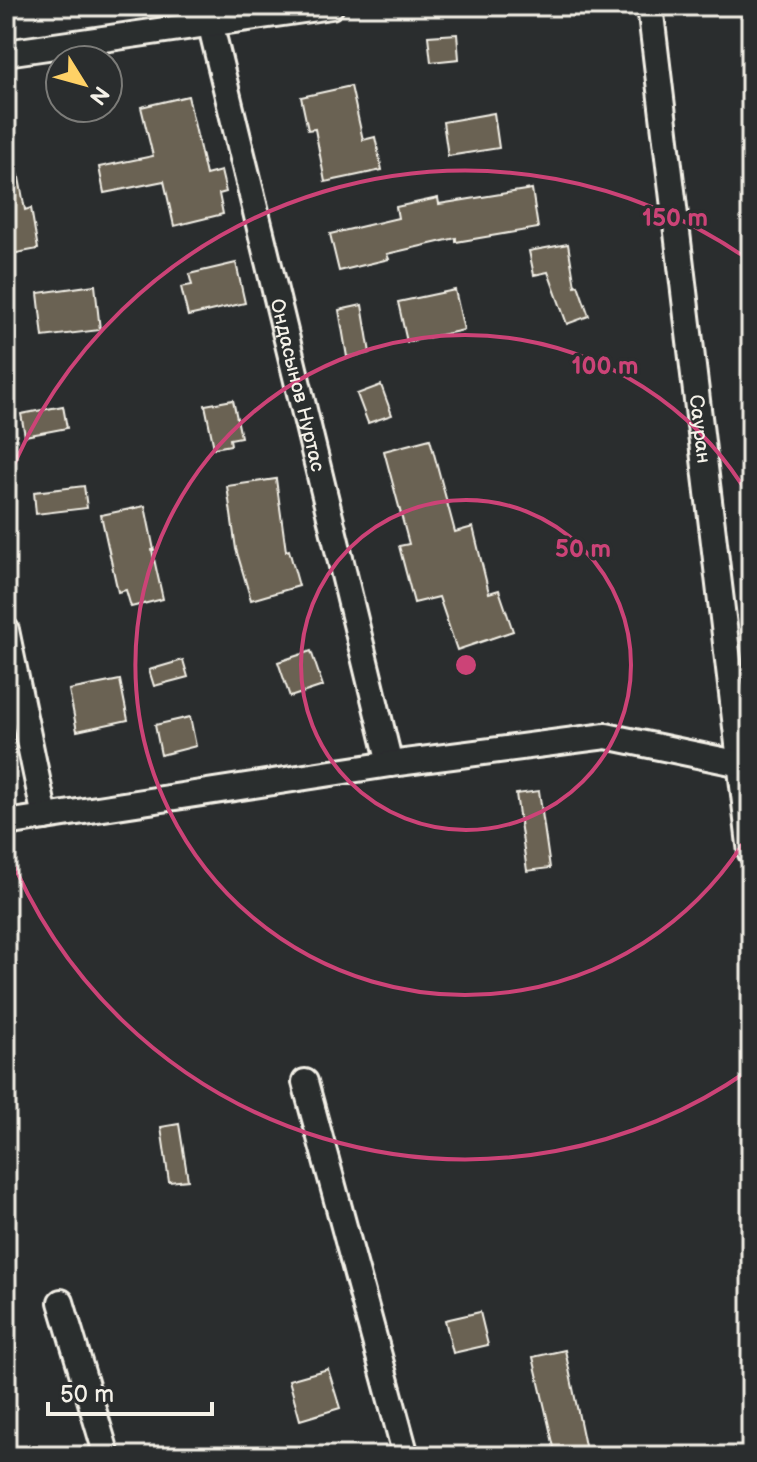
<svg xmlns="http://www.w3.org/2000/svg" width="757" height="1462" font-family="'Balsamiq Sans',sans-serif">
	<style>
		.building { fill: #6a6252; stroke: #f4f1e8; stroke-width: 2 }
		.lines { fill: none; stroke-linecap: round; stroke-linejoin: round }
		.minor-casing { stroke: #f4f1e8; stroke-width: 30 }
		.minor { stroke: #2a2d2e; stroke-width: 24 }
		.ring { fill: none; stroke: #cc4377; stroke-width: 4 }
		.labels { text-anchor: middle; stroke-width: 7; stroke-linejoin: round; paint-order: stroke }
		.street-label { font-size: 20px; fill: #f4f1e8; stroke: #2a2d2e }
		.centre { fill: #cc4377; stroke: #2a2d2e; stroke-width: 4 }
		.ring-label { font-size: 24px; text-anchor: middle; font-weight: bold; fill: #cc4377; stroke: #2a2d2e; stroke-width: 7; stroke-linejoin: round; paint-order: stroke }
	</style>
	<rect width="100%" height="100%" fill="#2a2d2e"/>
	<filter id="ink" filterUnits="userSpaceOnUse"><feTurbulence type="fractalNoise" baseFrequency=".0125" numOctaves="2"/><feDisplacementMap in="SourceGraphic" scale="16" xChannelSelector="R" yChannelSelector="G"/><feConvolveMatrix kernelMatrix="1 2 1 2 8 2 1 2 1" color-interpolation-filters="sRGB"/></filter>
	<g filter="url(#ink)">
		<path class="building" d="M457,34L459,59L431,62L428,36Z
			M351,86L363,140L375,137L382,170L325,182L315,129L308,130L301,97Z
			M188,96L206,175L221,171L226,192L219,194L223,214L174,226L164,181L104,193L99,167L153,156L141,107Z
			M494,113L499,148L448,156L443,122Z
			M6,156H15L25,210L31,208L38,249L6,255Z
			M532,189L538,228L456,242V238L387,254L389,259L339,271L330,234L398,218L396,207L438,198L439,204Z
			M568,244L575,286L578,285L589,316L567,324L548,272L534,275L529,251Z
			M236,263L245,303L188,316L181,287L192,285L189,274Z
			M95,285L100,330L43,337L38,293Z
			M455,290L464,330L407,342L398,302Z
			M362,305L370,353L347,357L339,310Z
			M381,385L392,415L368,423L357,394Z
			M233,400L241,437L230,439L231,445L214,448L205,405Z
			M63,406L67,428L25,436L21,414Z
			M430,439L455,532L473,527L489,593L499,590L513,631L457,650L439,597L414,603L399,546L409,544L384,451Z
			M276,479L286,551L289,550L299,586L251,600L236,549L227,486Z
			M84,486L87,508L36,514L34,492Z
			M145,506L154,550H152L163,599L131,607L126,590L118,592L101,515Z
			M311,651L323,686L290,697L278,662Z
			M183,660L188,677L154,686L149,670Z
			M120,680L128,720L77,731L69,690Z
			M190,717L196,746L161,755L155,725Z
			M539,791L550,868L527,871L516,794Z
			M179,1124L188,1180L169,1182L161,1127Z
			M480,1312L488,1345L453,1353L445,1320Z
			M565,1350L583,1436L587,1456H556L533,1357Z
			M328,1369L340,1408L300,1420L289,1380Z"/>
		<g class="lines">
			<defs>
				<g id="minor">
					<path id="s1" d="M206,6L390,764"/>
					<path id="s2" d="M650,6L751,853"/>
					<path d="M6,53L331,6"/>
					<path d="M6,630L45,817"/>
					<path d="M6,823L390,764L606,736L741,764L751,762"/>
					<path d="M305,1082L406,1456"/>
					<path d="M61,1302L107,1456"/>
				</g>
			</defs>
			<use href="#minor" class="minor-casing"/>
			<use href="#minor" class="minor"/>
		</g>
	</g>
	<g class="ring">
		<circle cx="466" cy="665" r="165"/>
		<path d="M750 832A330 330 0 1 1 750 498"/>
		<path d="M749 1070A494 494 0 0 1 6 846M6 484A494 494 0 0 1 749 260"/>
	</g>
	<g class="labels">
		<g class="street-label">
			<text dy="7" stroke="none"><textPath href="#s1" startOffset="390">Ондасынов Нуртас</textPath></text>
			<text dy="7" stroke="none"><textPath href="#s2" startOffset="426">Сауран</textPath></text>
		</g>
	</g>
	<circle cx="466" cy="665" r="12" class="centre"/>
	<g class="ring-label">
		<text x="675" y="226">150 m</text>
		<text x="605" y="374">100 m</text>
		<text x="583" y="557">50 m</text>
	</g>
	<rect width="757" height="1462" fill="none" stroke="#2a2d2e" stroke-width="32"/>
	<rect x="16" y="16" width="725" height="1430" fill="none" stroke="#f4f1e8" stroke-width="3" filter="url(#ink)"/>
	<g transform="translate(84 84) rotate(127)"><circle r="38" fill="#2a2d2e" stroke="#7b7b78" stroke-width="2"/>
	<path d="M0-6L14 30L0 20L-14 30Z" fill="#ffd166"/>
	<text y="-12" font-size="22" font-weight="bold" text-anchor="middle" fill="#f4f1e8">N</text>
	</g>
	<path d="M48 1402v12h164v-12" fill="none" stroke="#f4f1e8" stroke-width="4"/>
	<text x="60" y="1402" font-size="24" fill="#f4f1e8" stroke="#2a2d2e" stroke-width="6" paint-order="stroke">50 m</text>
</svg>
